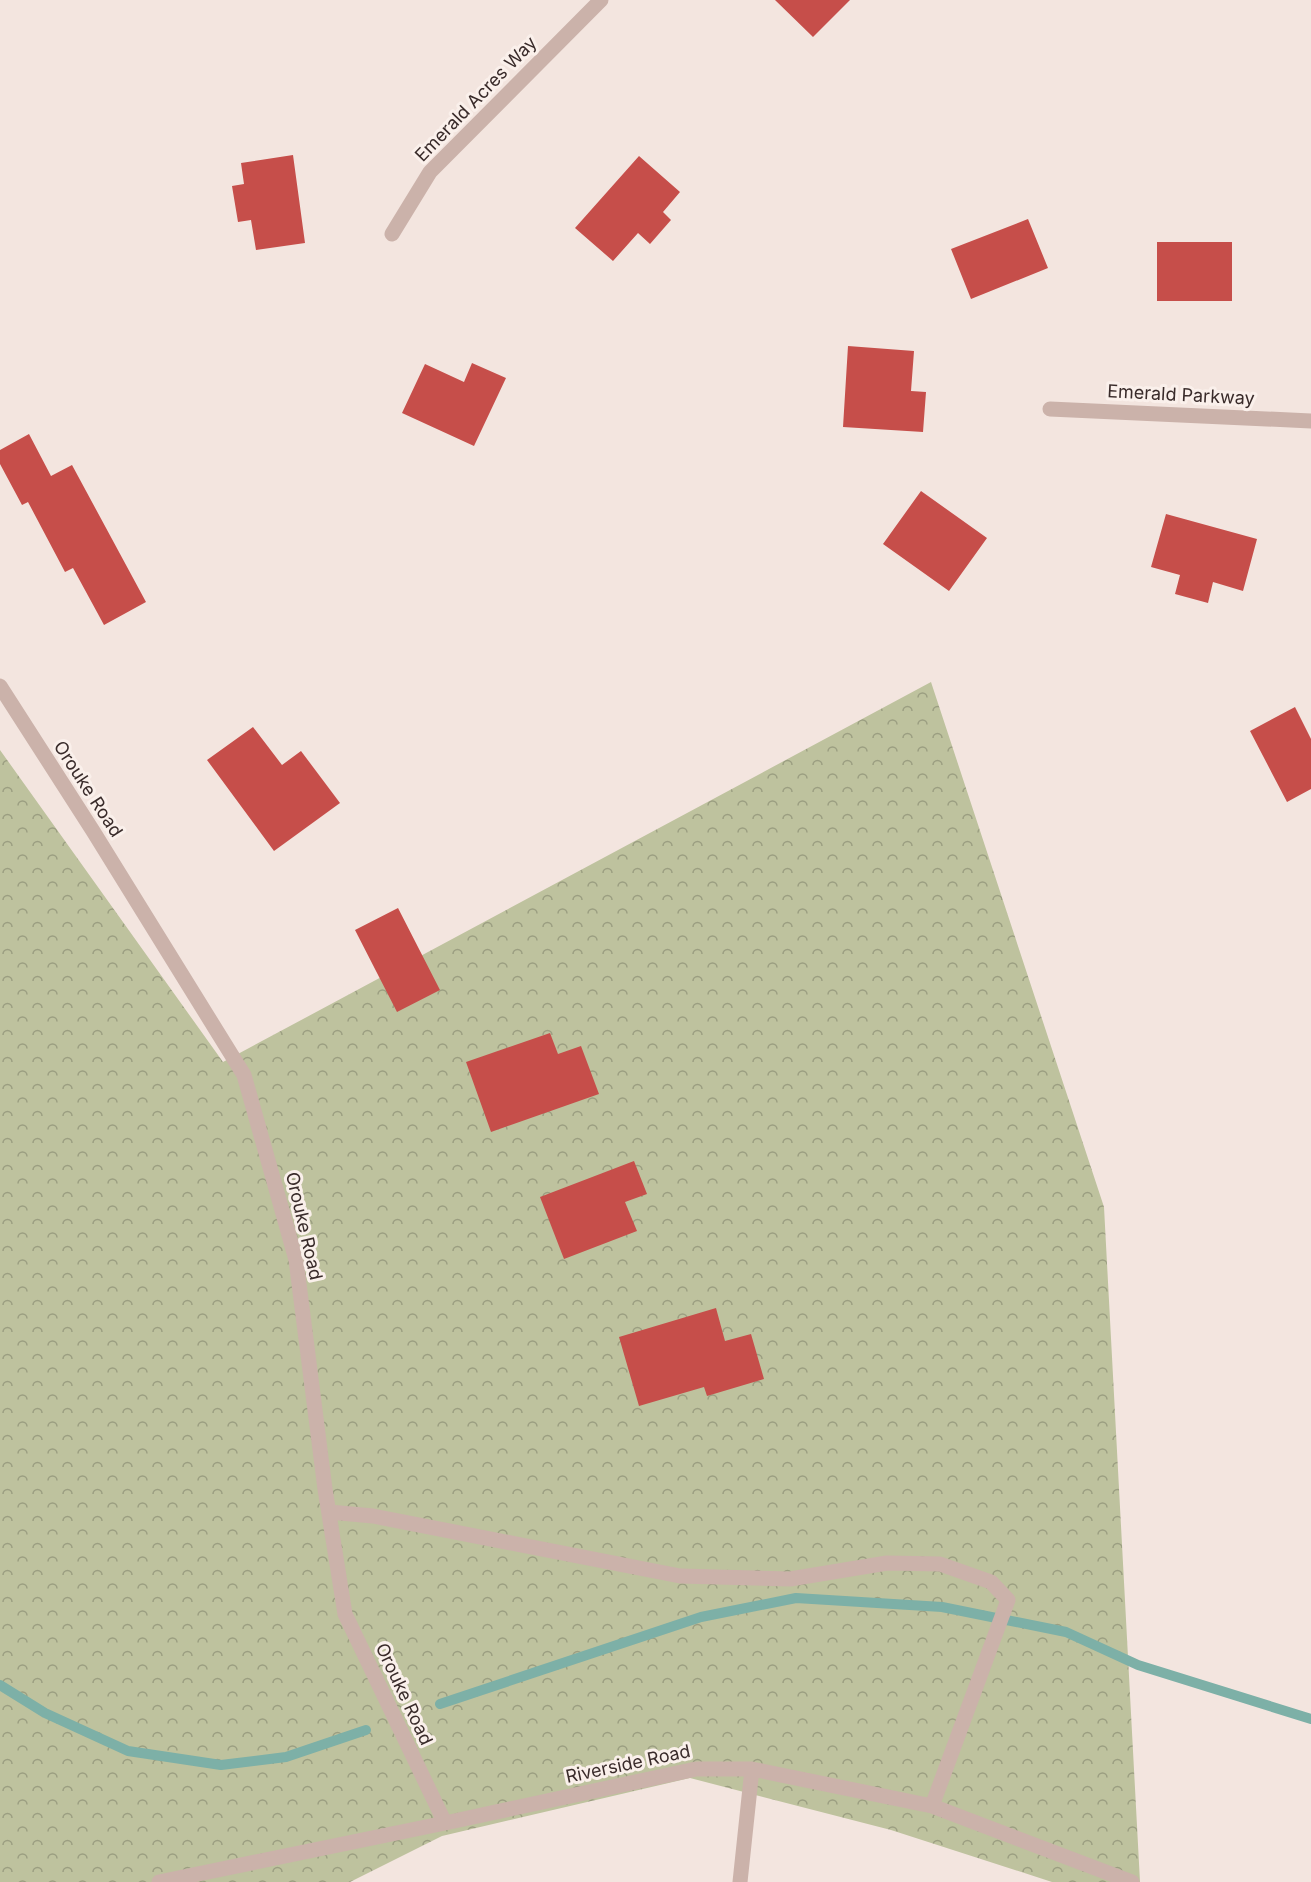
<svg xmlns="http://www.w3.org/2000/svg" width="1311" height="1882" font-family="Inter,sans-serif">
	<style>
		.forest { fill: url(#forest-crowns) }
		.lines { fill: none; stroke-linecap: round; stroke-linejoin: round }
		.stream { stroke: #7db0a7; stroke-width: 10 }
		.building { fill: #c64e4a }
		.minor { stroke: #cbb2aa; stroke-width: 15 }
		.labels { text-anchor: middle; stroke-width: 6; stroke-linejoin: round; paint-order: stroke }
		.street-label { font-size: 18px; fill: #392b2a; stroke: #faf0eb }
	</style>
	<defs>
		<pattern id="forest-crowns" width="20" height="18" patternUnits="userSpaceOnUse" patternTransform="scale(1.5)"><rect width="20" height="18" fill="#bec29e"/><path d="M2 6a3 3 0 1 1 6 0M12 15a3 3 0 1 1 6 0" fill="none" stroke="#9b9e81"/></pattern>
	</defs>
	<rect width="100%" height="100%" fill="#f3e5df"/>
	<path class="forest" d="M931,682L1104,1207L1140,1882H1052L891,1830L690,1778L442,1836L350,1882H0V750L223,1062Z"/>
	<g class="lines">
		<path class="stream" d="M0,1685L45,1713L128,1751L221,1765L286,1757L366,1730
			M440,1704L701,1617L796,1598L942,1607L1066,1632L1138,1665L1311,1719"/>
	</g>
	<path class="building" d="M775,0H850L813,37Z
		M293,155L305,243L256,250L251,220L238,222L232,186L244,184L241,163Z
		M639,156L680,192L663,212L671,220L650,244L638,233L613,261L575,228Z
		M1028,219L1048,268L971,299L951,249Z
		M1157,242H1232V301H1157Z
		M848,346L914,351L911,391L926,392L923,432L843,427Z
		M472,363L506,378L474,446L402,413L425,364L464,382Z
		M29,434L51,476L72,465L146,602L104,625L73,568L65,572L28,502L22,505L0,464V450Z
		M921,491L987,538L949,591L883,544Z
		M1166,514L1257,539L1243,591L1213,582L1208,603L1175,594L1180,575L1151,567Z
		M1295,707L1311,739V789L1287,802L1250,731Z
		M253,727L282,765L301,751L340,803L274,851L207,760Z
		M398,908L440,990L397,1012L355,930Z
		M550,1033L558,1054L581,1046L599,1094L491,1132L466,1062Z
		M634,1161L647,1194L625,1202L637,1231L564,1259L540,1197Z
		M716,1308L725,1341L751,1334L764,1379L707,1396L704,1387L639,1406L619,1337Z"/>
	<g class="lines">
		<path class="minor" d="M392,234L430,172L601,0
			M1050,409L1311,421
			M0,686L93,831L244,1075L296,1260L325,1489L345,1614L445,1823
			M329,1512L373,1516L680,1576L790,1579L887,1563L940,1564L991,1582L1008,1600L932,1806
			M159,1882L445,1823L696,1769H752L932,1806L1132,1882
			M740,1882L752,1769"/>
	</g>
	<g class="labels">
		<g class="street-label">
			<text transform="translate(476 99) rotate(-46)" y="6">Emerald Acres Way</text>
			<text transform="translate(1181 395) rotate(3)" y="6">Emerald Parkway</text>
			<text transform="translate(88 789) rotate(57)" y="6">Orouke Road</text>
			<text transform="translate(304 1226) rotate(77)" y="6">Orouke Road</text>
			<text transform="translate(404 1694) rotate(65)" y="6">Orouke Road</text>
			<text transform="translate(628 1764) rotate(-12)" y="6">Riverside Road</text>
		</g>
	</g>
</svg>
